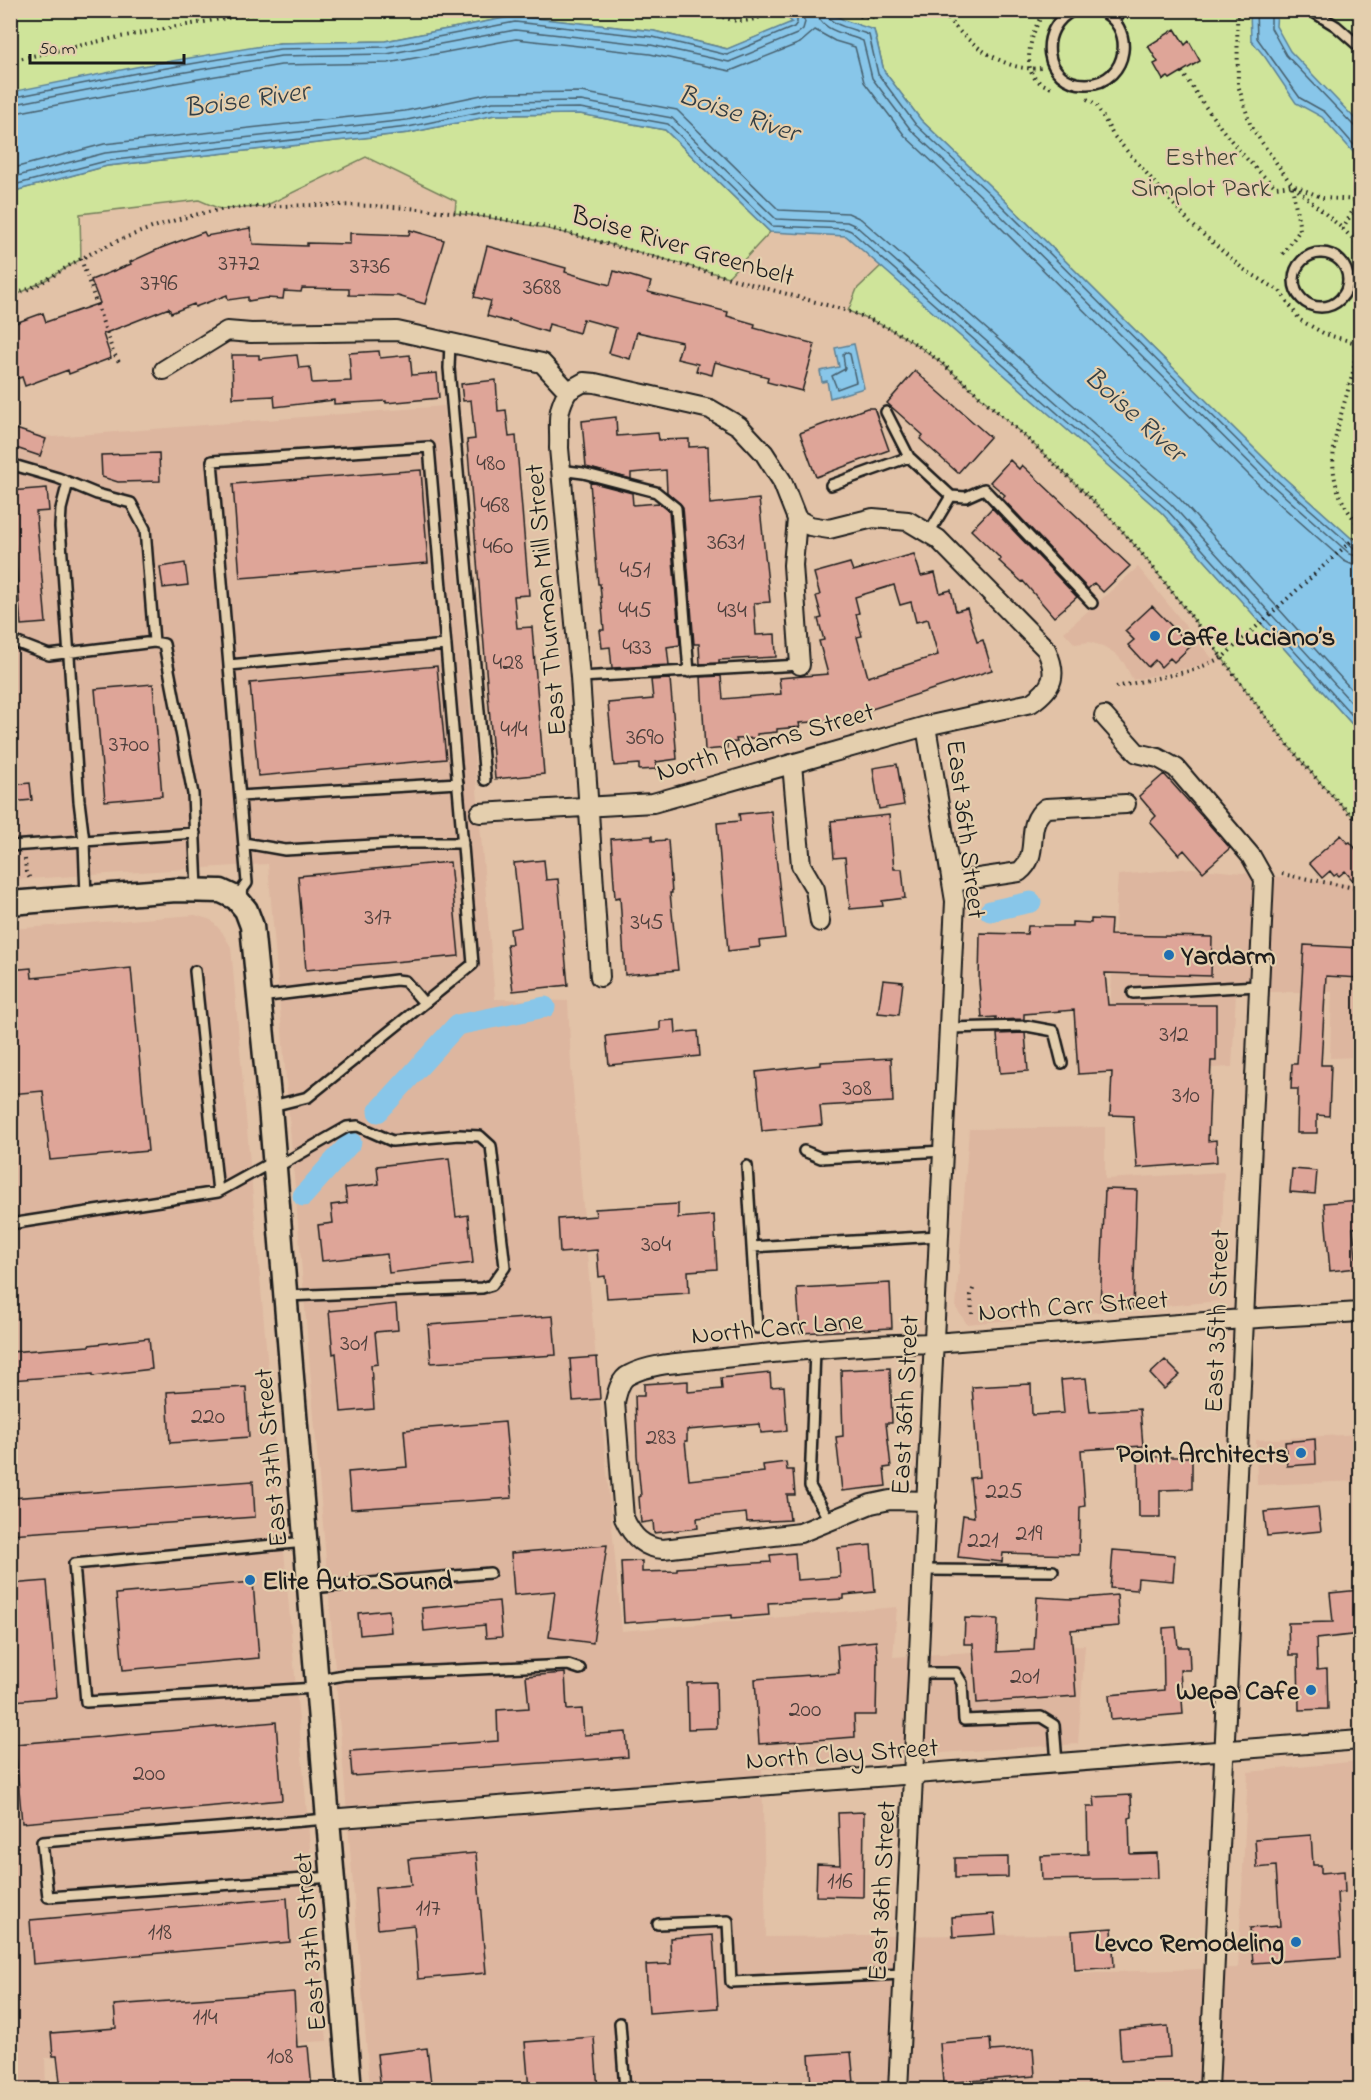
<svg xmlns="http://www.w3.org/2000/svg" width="1371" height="2100" font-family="'Indie Flower',sans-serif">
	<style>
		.built { fill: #ddb69f }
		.green { fill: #cfe49a; stroke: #76805b; stroke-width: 1.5 }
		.water { fill: #88c6e9; stroke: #5d8297; stroke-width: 1.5 }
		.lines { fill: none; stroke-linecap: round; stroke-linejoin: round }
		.shore { stroke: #47606e; stroke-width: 1.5 }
		.canal { stroke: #88c6e9; stroke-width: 21 }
		.building { fill: #dea598; stroke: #1c1c1c; stroke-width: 1.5; fill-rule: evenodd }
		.service-casing { stroke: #1c1c1c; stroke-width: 14 }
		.minor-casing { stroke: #1c1c1c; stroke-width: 22 }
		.tertiary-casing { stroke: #1c1c1c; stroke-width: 27 }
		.path { stroke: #1c1c1c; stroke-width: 4; stroke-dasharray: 1.5 4.5; stroke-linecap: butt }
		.service { stroke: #e4cfae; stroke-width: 9 }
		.minor { stroke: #e4cfae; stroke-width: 18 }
		.tertiary { stroke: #e4cfae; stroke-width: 22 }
		.poi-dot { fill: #1f6fb2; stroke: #e4cfae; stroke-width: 2 }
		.labels { text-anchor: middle; stroke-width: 4.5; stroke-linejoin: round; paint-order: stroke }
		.number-label { font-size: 24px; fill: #4c3e3b }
		.park-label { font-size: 27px; fill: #404435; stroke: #e4cfae }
		.street-label { font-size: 27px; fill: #1c1c1c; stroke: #e4cfae }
		.poi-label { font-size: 27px; font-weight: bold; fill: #1c1c1c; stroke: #e4cfae; text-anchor: start }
		.water-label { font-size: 28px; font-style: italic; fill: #323e45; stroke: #e4cfae }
	</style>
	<rect width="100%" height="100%" fill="#e2c2a7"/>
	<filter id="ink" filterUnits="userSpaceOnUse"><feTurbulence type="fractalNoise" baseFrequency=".0167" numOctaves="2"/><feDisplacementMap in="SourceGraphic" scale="12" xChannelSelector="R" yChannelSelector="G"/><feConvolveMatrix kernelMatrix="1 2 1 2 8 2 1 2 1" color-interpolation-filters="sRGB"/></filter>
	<g filter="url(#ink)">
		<path class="built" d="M444,406L495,999L568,1001L571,1065L595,1349L622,1631L897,1607L893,1657L1085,1645L1078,1744L849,1759L840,1766L762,1769L766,1937L1071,1934L1073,1973L1238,1968L1248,1772L1360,1761V2089H370L268,864L11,880V429L53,437Z
			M1138,567L1215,662L1133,680L1124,663L1116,654L1103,646L1089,642L1075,644L1064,632Z
			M1192,868L1360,885V1057L1330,1058L1332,992H1236L1232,1067L1113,1073L1110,1009L1118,875Z
			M195,915L211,920L222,932L231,947L327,2041L45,2058L46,2089L11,2090V929Z
			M1105,1127V1179L1224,1172L1220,1301L967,1324L956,1308L969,1129Z
			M1360,1434V1481L1257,1485L1256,1440Z"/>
		<path class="green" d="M11,11H1360V546L1281,475L993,189L921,120L884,71L874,30L793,22L728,49L654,31L515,16L385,41L279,43L11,96Z
			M580,114L665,130L770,232L728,277C638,252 549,224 455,213L456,201L366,157L263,207L220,209L199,200L80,214L81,259L49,278L11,298V192L107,166L409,133L495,115Z
			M881,266L1162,513L1360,733V823C1290,759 1238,676 1180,602C1158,574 1137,546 1113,521C1075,482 1035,445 994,409C945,365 912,333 848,311L857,289Z"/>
		<path class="water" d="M780,11H826L844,20L874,30L884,71L921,120L993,189L1281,475L1360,546V733L1162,513L846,236L770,232L665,130L580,114L495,115L409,133L107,166L11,192V92L136,67L280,43L385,41L515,16L654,31L727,49L792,22Z
			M1250,11H1277L1276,26L1290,51L1360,124V164L1354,153L1322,117L1296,103L1265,57L1251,40Z
			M854,344L864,388L830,398L827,381L822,382L820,371L839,367L835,348Z"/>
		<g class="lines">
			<path class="shore" d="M817,10C818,31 847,34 863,41L872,78L911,130L984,199L1272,485L1350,554L1360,557
				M824,10C827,26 856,29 869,35L878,74L916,125L989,193L1277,480L1354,548L1360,550
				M1256,10L1257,38L1300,98L1325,112L1360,152
				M1271,10V28L1286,55L1354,126L1360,127
				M10,98L137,73L280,49L386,47L515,22L653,37L727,55L794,27L797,23V19L789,10
				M10,105L138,80L281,56L387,54L515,30L651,45L729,62L797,34L803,29L805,22L800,10
				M10,114L140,89L281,65L388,63L516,39L650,54L730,71L800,43L815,30L835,41L855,47L864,82L905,136L978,205L1265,491L1344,561L1353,565L1360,566
				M10,169L104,144L405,111L491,93L581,92L677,110L779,210L848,213L861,219L1178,497L1360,699
				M10,178L105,153L407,120L493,102L581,101L672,118L776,219L847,222L856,226L1171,504L1360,712
				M10,186L106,161L408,127L494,109L580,108L668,124L772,226L846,229L851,231L1166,509L1360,724
				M845,352L850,354L856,382L837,389L832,376L845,369L843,355Z"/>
			<path class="canal" d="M990,911L1031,902
				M378,1112L457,1025L545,1007
				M303,1196L351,1142"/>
		</g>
		<path class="building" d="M1175,29L1185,45L1189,41L1200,61L1170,79L1168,77L1163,80L1154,64L1158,62L1148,46Z
			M250,228L253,244L307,246V243L350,244V233L409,235L410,230L444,240L425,304L398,296L349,295V289L302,288L301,292L284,291L283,299L266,298L248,301V297L228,300L227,295L195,307L194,304L171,313L169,308L103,334L111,358L69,374L68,370L25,386L22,377L10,381V325L43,313L46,322L100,303L91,280L131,264L130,262L161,248L204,232L206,236Z
			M487,246L566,268L565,272L610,285L614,271L651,282L648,292L728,312L727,316L755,324L754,328L815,344L802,391L767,382L768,377L715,362L712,375L696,371L698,364L677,359L682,342L637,332L630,359L609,353L616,328L583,319L579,333L549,324L547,332L509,320V322L487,316L491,301L474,297Z
			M379,351L380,358L410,355L412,375L437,373L439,398L386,403V401L334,404V400L275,407L274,396L233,398L232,355H259V359L297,355L299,368L310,367L312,383L351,381L349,353Z
			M915,371L990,437L958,473L920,439L923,435L887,403Z
			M496,380L498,411L506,410L509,437L516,436L529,595L514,596L517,628L532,627L544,774L495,779L467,440L475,439L471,400L463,401L461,384Z
			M867,408H874L889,450L816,477L800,433Z
			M616,417L617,436L658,433L659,440L689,439V447L708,446L710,504L759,499L770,602L754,603L756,635L775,634L776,657L719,660V663L700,664L699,644H694L683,507L667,492L666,470L631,473V479L586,467L582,421Z
			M10,427L46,439L40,456L10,446Z
			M159,453L160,481L118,482L102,477L101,455Z
			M1010,460L1019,469L1022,465L1130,566L1103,592L1094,583L1088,589L1002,498L1005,495L990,482Z
			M421,470L428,563L240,578L233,484Z
			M590,482L632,493L633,505L659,503L669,511L680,645L667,647L669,665L612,668L610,647L602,648L600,630H604L600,584H598Z
			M47,488L49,511L36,512L46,623L21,625L10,491Z
			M992,508L1077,597L1054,617L1023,581L1022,582L999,561L1001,559L971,530Z
			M914,554L921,576L935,573L940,593L951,590L956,611L967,608L977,642L983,640L992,670L838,720L799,723L800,727L777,729V732L757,734V738L736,739L737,742L727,743V748L705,750L701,677L721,676L723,699L781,694L779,678L828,674L819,641L824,640L818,619L822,618L816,596L820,595L814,573L850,563L853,571ZM894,585L900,605L911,602L916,622L928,619L938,655L868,677L857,637L862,636L856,614L859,613L855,597Z
			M185,563L188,585L163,588L160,567Z
			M1152,606L1191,646L1174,662L1170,658L1161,667L1155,660L1148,667L1128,645L1134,640L1125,631Z
			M437,666L446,759L258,776L250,683Z
			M670,679L677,759L656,762L657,769L639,770V764L614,766L608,703L653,699L651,680Z
			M153,684L162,796L105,801L95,689Z
			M897,764L904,805L879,809L873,768Z
			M1164,774L1230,848L1203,872L1184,850L1179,855L1150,822L1156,816L1139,796Z
			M30,783L32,800L10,802V785Z
			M771,811L785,938L759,941L760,947L728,951L717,823L740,821L739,814Z
			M889,815L894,869H902L905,898L882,901L883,906L850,909L845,857L834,858L831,821Z
			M1341,835L1348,843L1350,842L1360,854V889L1345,871L1339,876L1337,874L1334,876L1330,871L1322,878L1309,863Z
			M652,836V841L668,840L672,893H670L678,970L625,975L620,897L615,898L611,839Z
			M544,860L546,880L558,879L568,985L513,991L507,944H512L510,929L521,927L514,863Z
			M450,862L459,956L306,970L298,876Z
			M1091,919L1111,920L1110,935L1212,937L1211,976L1105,973L1108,1005H1216V1061H1211L1208,1141L1216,1140L1217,1162L1137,1168L1133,1116L1110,1115L1112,1072L1078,1074L1074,1010L1024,1014V1019L996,1020V1017L982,1018L979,981L980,933L1027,934L1028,926H1072V922L1091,923Z
			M1304,945L1360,948V978L1326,976L1321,1065H1331L1329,1116L1317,1115V1133H1297L1298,1089H1291L1292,1064H1297Z
			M31,968L32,978L131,968L148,1151L50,1160L43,1091L10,1094V970Z
			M883,980L903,982L899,1015L878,1013Z
			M675,1020L676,1033L698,1031L700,1056L609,1065L606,1036L660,1030V1021Z
			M1025,1033L1028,1071L1000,1073L997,1034Z
			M891,1058L893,1102L820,1106L822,1125L762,1131L756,1072L821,1065V1062Z
			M449,1158L456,1217L468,1215L473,1263L389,1273L387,1254L322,1261L318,1225L333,1223L331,1205L347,1203L345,1188L379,1184L377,1166Z
			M1292,1169L1317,1171L1315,1194L1290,1192Z
			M1105,1189L1137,1190L1133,1308L1100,1306Z
			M1360,1200V1227L1353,1228L1357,1268L1330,1271L1324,1203Z
			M678,1204V1218L714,1215L717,1269L688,1271L689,1293L607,1298L605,1276L599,1277L597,1250L560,1253L558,1219L596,1216L595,1209Z
			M890,1283L892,1328L800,1333L797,1288Z
			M396,1304L398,1330L375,1332L378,1364L371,1365L374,1409L341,1412L336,1353L333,1354L329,1311Z
			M553,1316L556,1355L431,1363L428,1325Z
			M149,1338L152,1369L93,1376V1374L10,1380V1352L89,1346V1345Z
			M597,1357L600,1399L573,1401L570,1359Z
			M1165,1360L1180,1375L1164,1389L1150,1374Z
			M890,1368L892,1423H886L891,1467L884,1468L886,1486L842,1491L836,1437L843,1436L841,1370Z
			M770,1373L771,1387L784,1386L787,1431L761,1433L760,1424L687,1430V1441H685L689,1480L764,1472L763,1465L786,1462L787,1470H793L795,1495H787L790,1520L747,1522L746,1513L697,1518L698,1528L654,1533L653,1521L641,1523L639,1497L641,1496L637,1455L635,1396H644V1384L688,1381V1392L722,1389L721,1378Z
			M1086,1378L1090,1412L1140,1409L1143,1446L1081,1450L1085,1506L1080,1507L1079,1555L1003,1553L1002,1562L958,1557L963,1515L974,1517L970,1478L979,1477L972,1387L1031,1384L1032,1415L1064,1413L1061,1380Z
			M246,1387L249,1437L170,1443L167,1392Z
			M505,1422L512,1498L351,1509L348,1472L407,1467L404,1430Z
			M1315,1439L1316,1464L1287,1466L1285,1442Z
			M1138,1457H1192V1489L1160,1490V1517H1139Z
			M253,1481L255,1517L10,1534V1498Z
			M1318,1507L1321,1531L1267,1536L1264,1512Z
			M607,1545L593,1643L549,1637L555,1591L514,1595L511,1553Z
			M871,1545L875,1592L844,1595V1599L768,1603L769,1615L732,1618V1615L624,1623L621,1562L642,1561V1572L677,1571V1568L771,1562L770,1555L795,1553L797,1580L840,1577L838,1548Z
			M1113,1550L1175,1555L1173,1581L1138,1578L1137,1590L1110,1588Z
			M47,1581L57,1697L14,1701L10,1663V1584Z
			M253,1582L259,1658L123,1670L116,1594Z
			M1360,1590V1634L1316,1639L1317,1670L1327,1669L1328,1709L1299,1710L1298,1655H1289L1288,1623L1333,1622L1330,1593Z
			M1117,1595L1119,1626L1071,1630L1076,1696L977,1703L973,1644H964L965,1618L998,1619L997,1652L1034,1650L1037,1597L1072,1599Z
			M499,1601L502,1637L486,1638L485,1625L424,1631L422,1608Z
			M389,1610L391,1632L360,1635L358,1613Z
			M1176,1627L1178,1647H1189L1190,1670H1180L1183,1714L1111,1720L1109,1695L1164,1690L1163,1628Z
			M876,1641L878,1663H877L876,1715H854L855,1737L759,1744L755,1679L839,1673L837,1645Z
			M565,1673L567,1710L582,1709L584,1735L626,1732L628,1757L352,1776L350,1751L498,1741L497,1710L529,1708L526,1676Z
			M716,1682L717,1728L688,1729L687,1683Z
			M276,1722L282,1800L22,1823L15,1744Z
			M1131,1795L1132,1817L1129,1818L1130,1854L1157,1853L1158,1878L1042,1880L1041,1856L1088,1854L1087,1807H1095L1094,1797Z
			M864,1812L863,1897L816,1896L817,1864L840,1865L838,1813Z
			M1311,1835L1313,1865H1321V1873L1344,1871L1345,1892L1337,1893L1341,1957L1253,1963L1250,1928L1280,1926L1276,1866L1257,1868L1255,1839Z
			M476,1853L486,1973L418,1979L414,1925L378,1929L375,1888L411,1885L408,1859Z
			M1008,1857V1877L955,1878V1858Z
			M287,1898L290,1942L33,1964L30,1920Z
			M994,1914L996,1934L953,1937L952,1917Z
			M1112,1928L1114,1967L1075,1970L1072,1931Z
			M713,1935L718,2008L649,2013L646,1965L671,1964L670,1938Z
			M294,1992L297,2047L308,2046L312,2089L61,2090L57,2056H53L51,2033L116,2028L114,2005Z
			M1168,2026L1170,2057L1121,2060L1119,2030Z
			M594,2037L598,2090H529L525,2042Z
			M990,2039L991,2051L1033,2048L1035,2076L943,2083L940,2043Z
			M427,2048L431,2084L381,2090L377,2054Z
			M851,2052L854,2083L811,2086L809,2055Z"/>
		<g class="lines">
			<defs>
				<path id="service" d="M1074,10C1036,28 1043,85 1087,84C1129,83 1137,24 1098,10
					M1310,10L1336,26L1360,47
					M1112,18L1124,10
					M1294 280a27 27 0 1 1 54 0a27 27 0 1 1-54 0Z
					M450,342L449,368L485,780
					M886,412L909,457L951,496L929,533
					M10,464L58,478L97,494L131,503L145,529L154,642
					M560,470L583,473L656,492L676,508L689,672
					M68,482L61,509L60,527L79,801L84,841L195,833
					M831,485L909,457
					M951,496L966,497L984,489L1092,603
					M10,640L49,655L154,642L164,644L193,794L197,889
					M229,665L446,645
					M580,677L800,665
					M240,796L458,783
					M244,843L285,850L409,843H463
					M10,846L84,841L86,897
					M236,898L247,883L212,461L429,447L473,964L308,1097L272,1106
					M195,971L218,1192
					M1133,993L1258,986
					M260,997L396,980L405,981L424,1003
					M949,1028L1027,1026L1054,1031L1062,1063
					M804,1151L821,1158L943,1151
					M747,1166L757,1328
					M277,1167L347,1127L358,1126L392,1141L459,1135L480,1136L491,1146L505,1267L492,1285L482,1288L286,1296
					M10,1224L218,1192L274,1161
					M752,1247L939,1236
					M815,1350L810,1486L830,1522
					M305,1542L74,1564L86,1702L316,1688
					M924,1570L1053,1571
					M310,1588L490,1573
					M919,1673H956L962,1683L964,1720L1041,1717L1054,1725L1057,1763
					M317,1680L344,1675L568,1665L580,1669
					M327,1819L42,1842L48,1897L333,1877
					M658,1924L728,1921L731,1982L903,1974
					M620,2023L625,2090
					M460,2090L482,2087L483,2090"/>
				<path id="minor" d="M164,370L227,331L251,333L397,331L542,363L568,391
					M568,391C555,413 560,423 559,448L580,677L600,977
					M568,391L584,382L595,383L710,409L739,426L764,453L782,481L797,519L793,565L800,665
					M1104,716L1137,753L1158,758L1176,768L1251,856L1264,879L1209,2090
					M792,764L801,865L815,889L820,922
					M480,813L653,803L926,726L1031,703C1054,687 1058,675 1046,649L938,539L908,521L873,518L829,529L810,526L797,519
					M952,882L1019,872C1043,853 1022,826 1046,808L1126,804
					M927,1501L890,1500L871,1504L800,1533L663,1549C643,1548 632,1536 624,1518L615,1402C617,1393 620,1379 629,1375C654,1362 687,1363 714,1359C787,1351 861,1344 934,1343L1243,1319L1360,1312
					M327,1819L1360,1740
					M898,2090L955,901L926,726"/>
				<path id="tertiary" d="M10,903L176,890L221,891L236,898L246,910L252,926L270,1107L350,2090"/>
			</defs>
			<use href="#service" class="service-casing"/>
			<use href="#minor" class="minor-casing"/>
			<use href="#tertiary" class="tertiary-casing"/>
			<path class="path" d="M706,10C739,25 745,24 778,10
				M843,10L860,16L874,17L933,10
				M939,10C948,18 954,26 962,34C983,53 1012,72 1041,68
				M1046,10C1034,23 1022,62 1034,77C1038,83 1047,86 1054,89
				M1237,10L1238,85L1251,127L1292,185L1343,229
				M10,61L114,38L271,10
				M1182,72C1209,113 1238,155 1276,187L1292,185
				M1087,99L1096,104L1113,135L1190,223L1243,269L1280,291L1300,320L1325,334L1356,343
				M1295,186L1323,198L1360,200
				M1360,204L1352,212L1343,229L1360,246
				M1283,254L1300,230L1292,186
				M81,259L113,352L119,362
				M10,295C35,290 57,272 79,260C103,246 129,236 154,227C175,220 198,213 220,210C241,206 263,207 283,206C371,202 460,210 546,227L848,311C912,333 945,365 994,409C1035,445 1075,482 1113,521C1137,546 1158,574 1180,602C1238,676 1290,759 1360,823
				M1360,331C1355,346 1356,361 1352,376C1337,432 1315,476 1360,526
				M1116,687L1194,670L1223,657L1360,533
				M25,859L26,872L31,880
				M1282,874L1360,889
				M972,1314L971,1295L974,1286"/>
			<use href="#service" class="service"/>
			<use href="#minor" class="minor"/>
			<use href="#tertiary" class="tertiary"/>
		</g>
	</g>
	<g class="poi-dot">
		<circle cx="1155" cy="636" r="6"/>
		<circle cx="1169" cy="955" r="6"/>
		<circle cx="1301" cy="1453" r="6"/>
		<circle cx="250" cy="1580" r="6"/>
		<circle cx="1311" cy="1690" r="6"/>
		<circle cx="1296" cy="1942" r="6"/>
	</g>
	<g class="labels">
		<g class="number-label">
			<text x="239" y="270">3772</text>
			<text x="370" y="273">3736</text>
			<text x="159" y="290">3796</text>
			<text x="542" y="294">3688</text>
			<text x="491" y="470">480</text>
			<text x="495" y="512">468</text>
			<text x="726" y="549">3631</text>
			<text x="498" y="553">460</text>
			<text x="635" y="577">451</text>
			<text x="635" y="617">445</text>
			<text x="732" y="617">434</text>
			<text x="637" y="654">433</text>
			<text x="508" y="669">428</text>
			<text x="514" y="736">414</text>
			<text x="645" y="744">3690</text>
			<text x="129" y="751">3700</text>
			<text x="378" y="924">317</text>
			<text x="647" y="929">345</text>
			<text x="1174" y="1041">312</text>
			<text x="857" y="1095">308</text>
			<text x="1186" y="1102">310</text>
			<text x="656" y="1251">304</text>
			<text x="354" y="1350">301</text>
			<text x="208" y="1423">220</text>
			<text x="661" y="1444">283</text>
			<text x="1004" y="1498">225</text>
			<text x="1029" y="1540">219</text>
			<text x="983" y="1547">221</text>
			<text x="1025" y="1683">201</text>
			<text x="805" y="1716">200</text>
			<text x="149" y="1780">200</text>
			<text x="840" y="1888">116</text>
			<text x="428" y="1915">117</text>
			<text x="160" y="1939">118</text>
			<text x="205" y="2024">114</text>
			<text x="280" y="2063">108</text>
		</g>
		<g class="park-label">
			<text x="1201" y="165">Esther<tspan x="1201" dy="31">Simplot Park</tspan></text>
		</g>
		<g class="street-label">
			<text transform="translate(683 245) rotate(16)" y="9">Boise River Greenbelt</text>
			<text transform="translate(545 600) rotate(-95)" y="9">East Thurman Mill Street</text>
			<text transform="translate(765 741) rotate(-16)" y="9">North Adams Street</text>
			<text transform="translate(967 829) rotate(83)" y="9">East 36th Street</text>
			<text transform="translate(1073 1305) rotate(-4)" y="9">North Carr Street</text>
			<text transform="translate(1216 1321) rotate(-88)" y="9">East 35th Street</text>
			<text transform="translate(777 1327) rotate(-5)" y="9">North Carr Lane</text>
			<text transform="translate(904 1405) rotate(-87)" y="9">East 36th Street</text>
			<text transform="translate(270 1458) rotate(-95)" y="9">East 37th Street</text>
			<text transform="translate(842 1753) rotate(-4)" y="9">North Clay Street</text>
			<text transform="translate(881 1891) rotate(-87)" y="9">East 36th Street</text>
			<text transform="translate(309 1942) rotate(-95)" y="9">East 37th Street</text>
		</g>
		<g class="poi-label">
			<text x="1167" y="645">Caffe Luciano’s</text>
			<text x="1181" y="964">Yardarm</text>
			<text x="1289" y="1462" text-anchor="end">Point Architects</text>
			<text x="262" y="1589">Elite Auto Sound</text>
			<text x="1299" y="1699" text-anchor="end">Wepa Cafe</text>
			<text x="1284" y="1951" text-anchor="end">Levco Remodeling</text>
		</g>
		<g class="water-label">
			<text transform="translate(246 98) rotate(-8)" y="10">Boise River</text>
			<text transform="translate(739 112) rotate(19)" y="10">Boise River</text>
			<text transform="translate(1136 413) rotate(42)" y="10">Boise River</text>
		</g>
	</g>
	<rect width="1371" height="2100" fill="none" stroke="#e4cfae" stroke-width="36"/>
	<rect x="18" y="18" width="1335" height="2064" fill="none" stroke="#1c1c1c" stroke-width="2" filter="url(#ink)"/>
	<path d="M30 54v9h154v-9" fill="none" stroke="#1c1c1c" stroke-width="3"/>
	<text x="39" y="54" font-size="18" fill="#1c1c1c" stroke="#e4cfae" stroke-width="4.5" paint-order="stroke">50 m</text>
</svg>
